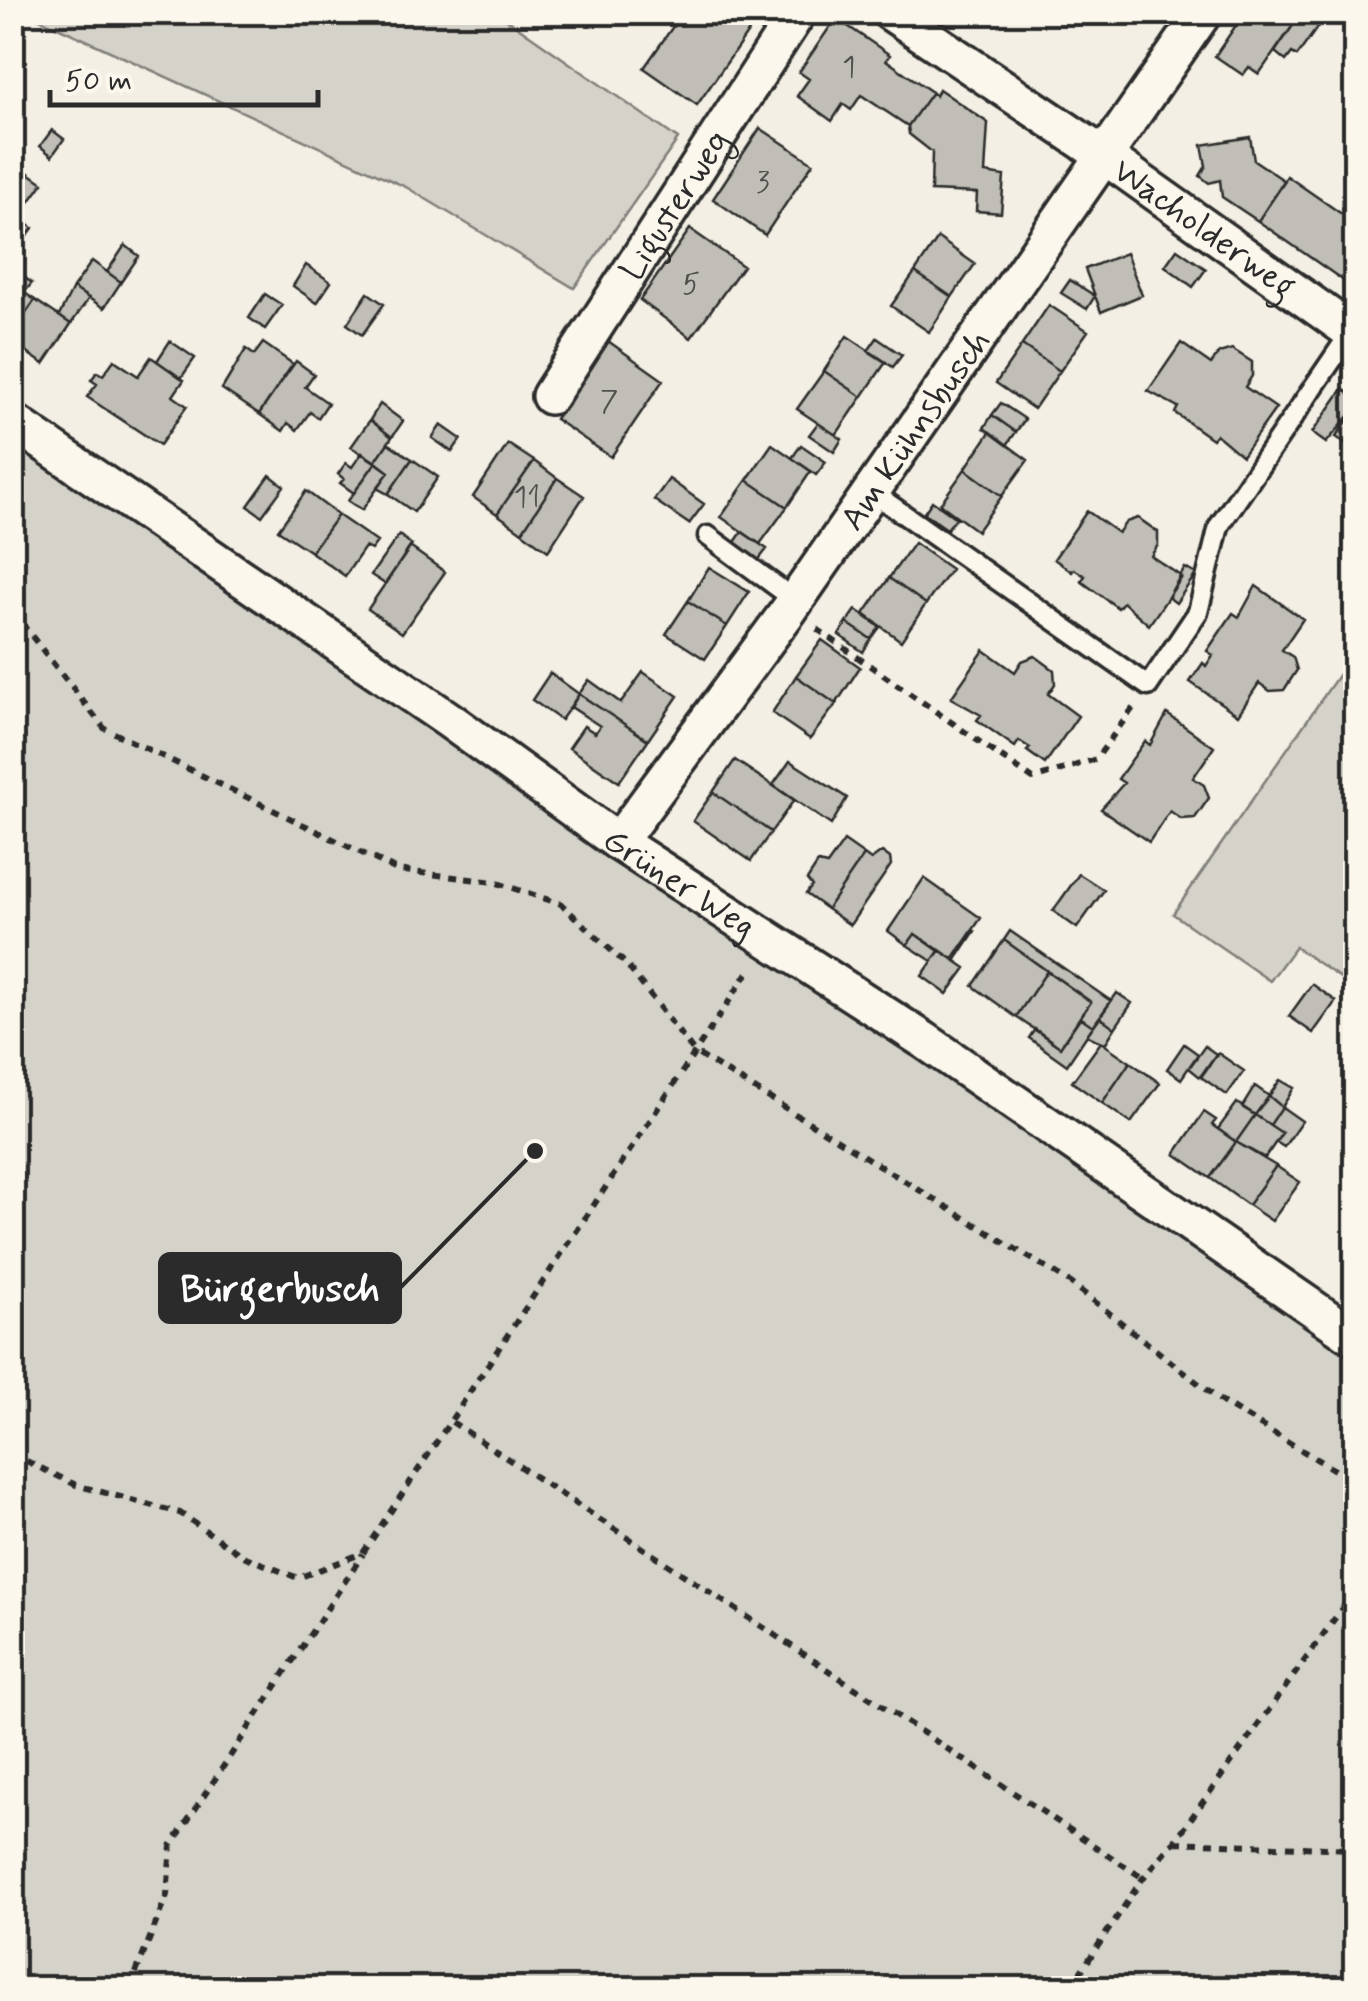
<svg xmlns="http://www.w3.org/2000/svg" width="1368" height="2001" font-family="Mynerve,sans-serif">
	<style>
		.green { fill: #d5d2c9; stroke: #807e7a; stroke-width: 2.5 }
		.building { fill: #c0beb6; stroke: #2b2b2b; stroke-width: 2.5 }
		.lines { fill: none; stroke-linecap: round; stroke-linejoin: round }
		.lane-casing { stroke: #2b2b2b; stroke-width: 25 }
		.street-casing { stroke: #2b2b2b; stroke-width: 42 }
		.path { stroke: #2b2b2b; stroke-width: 6; stroke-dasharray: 8 8; stroke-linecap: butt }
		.lane { stroke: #fbf7ec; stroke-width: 18 }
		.street { stroke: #fbf7ec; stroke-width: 35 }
		.labels { text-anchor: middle; stroke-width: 8; stroke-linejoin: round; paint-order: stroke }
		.number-label { font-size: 30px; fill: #50504e }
		.street-label { font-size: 35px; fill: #2b2b2b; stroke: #fbf7ec }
		.leader { fill: none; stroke: #2b2b2b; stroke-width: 4 }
		.callout-dot { fill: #2b2b2b; stroke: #fbf7ec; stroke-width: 4 }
		.callout { fill: #2b2b2b; stroke: #2b2b2b; stroke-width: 4 }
		.callout-label { font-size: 38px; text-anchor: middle; font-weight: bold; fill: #fff }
	</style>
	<rect width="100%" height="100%" fill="#f3efe4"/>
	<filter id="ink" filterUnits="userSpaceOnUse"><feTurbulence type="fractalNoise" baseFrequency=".01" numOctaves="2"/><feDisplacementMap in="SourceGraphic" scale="20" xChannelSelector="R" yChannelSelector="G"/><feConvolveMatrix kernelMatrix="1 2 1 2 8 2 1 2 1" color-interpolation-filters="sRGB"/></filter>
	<g filter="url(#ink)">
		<path class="green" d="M27,13H498L678,139L574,288L406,187Z
			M12,428L1355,1358V1988H13Z
			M1355,651V988L1295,947L1270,981L1173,914Z"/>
		<path class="building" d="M618,12H642L635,24Z
			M683,12H723L749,31L697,105L644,68Z
			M1245,12H1286L1296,21L1259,74L1249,67L1243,75L1215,56Z
			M1301,12H1327L1319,25Z
			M1301,12L1319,25L1297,56L1292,53L1286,61L1275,52L1296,21L1286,13Z
			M836,18L890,55L886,60L932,92L908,126L861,95L851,110L843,104L832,121L797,96L809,79L799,72Z
			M939,89L988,123L985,173L1004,176L1001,213L976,211L977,193L931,191L932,152L909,134L908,126L932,92L936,96Z
			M760,128L813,163L765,235L713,199Z
			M52,130L64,139L52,156L40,146Z
			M1250,137L1254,160L1285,181L1258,221L1222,197L1220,180L1209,183L1200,176L1206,166L1202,145Z
			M16,164L43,183L24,209L12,201Z
			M1287,176L1356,224V264L1344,281L1258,221Z
			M20,219L33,228L12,256V229Z
			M690,229L743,266L691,338L640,300Z
			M938,238L975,264L952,297L915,272Z
			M125,245L139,256L121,282L107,272Z
			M1177,249L1206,269L1193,287L1165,266Z
			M1126,253L1142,295L1101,312L1085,269Z
			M92,261L121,282L104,308L73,288Z
			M306,265L331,282L317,303L293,286Z
			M17,272L32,283L24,293L12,284Z
			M915,272L952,297L929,332L891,306Z
			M1070,280L1095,296L1087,309L1061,293Z
			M12,284L35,300L12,334Z
			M73,288L89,298L71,324L59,316Z
			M368,293L384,304L362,335L347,324Z
			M265,294L282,305L265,329L249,318Z
			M35,300L71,324L44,364L12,343V334Z
			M1049,305L1088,331L1060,371L1022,345Z
			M847,336L886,362L862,397L824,371Z
			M877,338L902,355L893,367L868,351Z
			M170,341L195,358L181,378L157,361Z
			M608,341L663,380L611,457L555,419Z
			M263,343L293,364L259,414L222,389L246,349L254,355Z
			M1181,343L1211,364L1219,353L1232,349L1252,362V376L1245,387L1276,408L1242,456L1216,434L1212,439L1175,413L1178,407L1148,391Z
			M1022,345L1060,371L1034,409L996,383Z
			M151,357L184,380L173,396L187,406L160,445L87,397L97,384L91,380L97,372L103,375L114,360L138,376Z
			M296,361L314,374L305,387L328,403L318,418L310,412L297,430L288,423L283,431L259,414Z
			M824,371L862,397L836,435L797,409Z
			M1343,389L1356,398V408L1326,443L1312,433Z
			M1001,403L1025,419L1016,432L992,415Z
			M380,404L403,421L392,437L370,420Z
			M1356,408V450L1336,437Z
			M992,415L1016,432L1007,445L984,428Z
			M370,420L392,437L375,462L351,447Z
			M818,423L842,439L834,452L809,435Z
			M441,425L461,439L452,452L432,438Z
			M990,432L1028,460L1002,496L965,469Z
			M388,443L412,459L388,494L377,488L389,472L375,462Z
			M508,444L534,461L497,514L473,497Z
			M772,444L811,471L787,507L747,480Z
			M801,445L826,462L816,475L792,458Z
			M362,453L376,462L354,493L340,483L344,479L338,474L346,463L352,467Z
			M412,459L438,477L414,512L388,494Z
			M534,461L557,478L522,532L497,514Z
			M376,462L389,472L362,510L348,501Z
			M965,469L1002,496L977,531L940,504Z
			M270,475L284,486L262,516L248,506Z
			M557,478L584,496L548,551L522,532Z
			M669,479L704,504L689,524L654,500Z
			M747,480L787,507L760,544L721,517Z
			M306,491L338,515L311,552L278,530Z
			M932,501L956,518L947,529L924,513Z
			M1087,511L1118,533L1126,522L1138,518L1158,532V545L1151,556L1182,577L1149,625L1123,602L1118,608L1081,581L1085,576L1074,569L1072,572L1054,559Z
			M338,515L377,542L371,550L365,547L345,576L311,552Z
			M742,532L767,549L757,562L733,545Z
			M399,535L412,545L385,584L371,575Z
			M914,543L951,569L926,604L889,578Z
			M410,547L445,572L402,633L368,609Z
			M709,567L749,592L727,626L688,601Z
			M1185,568L1196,574L1176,603L1168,597Z
			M889,578L926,604L901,641L864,614Z
			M1256,586L1303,619L1282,650L1293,657L1297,670L1284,690L1270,691L1259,683L1238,715L1190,682L1203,663L1206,666L1213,655L1207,651L1233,613L1239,617Z
			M688,601L727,626L705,659L666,634Z
			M856,610L880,627L871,639L847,623Z
			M847,623L871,639L863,652L839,635Z
			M822,640L860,667L836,704L796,676Z
			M984,650L1015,672L1022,661L1035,656L1054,670L1055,684L1048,694L1078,716L1045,764L1027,751L1030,748L1019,741L1015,747L977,720L981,715L951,698Z
			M643,672L678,696L648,740L579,694L589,680L621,703Z
			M550,673L579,694L561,720L532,700Z
			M796,676L836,704L810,739L772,713Z
			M579,694L648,740L619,782L569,748L584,726L595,733L600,726L571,707Z
			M1167,714L1214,747L1193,778L1204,785L1209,798L1195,818L1181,819L1170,811L1149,842L1101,809L1124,783L1118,779L1145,741L1150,745Z
			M735,760L794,800L771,832L713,792Z
			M790,761L847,798L831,825L773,785Z
			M713,792L771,832L751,861L693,821Z
			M844,841L864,855L827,909L806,894L812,886L807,880L818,863L827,865Z
			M882,852L890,858L891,865L850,925L827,909L864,855L871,860Z
			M1079,874L1104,890L1077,928L1053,911Z
			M924,878L981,918L953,959L915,934L907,945L888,931Z
			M973,930L975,931L955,961L953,959Z
			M1010,931L1111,1001L1093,1026L1080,1017L1091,1002L1004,940Z
			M915,934L939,951L932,961L907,945Z
			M1004,940L1047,971L1016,1017L973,986Z
			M940,950L966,968L947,994L922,976Z
			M1047,971L1091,1002L1060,1047L1016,1017Z
			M1312,984L1336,1001L1313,1033L1289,1016Z
			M1117,993L1132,1003L1115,1028L1100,1017Z
			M1080,1017L1093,1026L1067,1065L1029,1038L1035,1029L1060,1047Z
			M1100,1017L1115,1028L1105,1044L1087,1035Z
			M1101,1042L1130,1062L1102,1103L1072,1082Z
			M1184,1044L1198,1054L1181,1079L1167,1069Z
			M1205,1046L1216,1054L1200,1077L1189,1068Z
			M1218,1053L1244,1071L1227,1095L1201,1077Z
			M1130,1062L1160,1083L1131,1123L1102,1103Z
			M1280,1080L1294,1088L1282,1107L1269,1096Z
			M1255,1086L1269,1096L1255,1115L1242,1107Z
			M1269,1096L1282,1107L1270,1125L1255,1115Z
			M1237,1103L1255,1115L1236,1142L1218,1129Z
			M1282,1107L1302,1121L1284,1147L1276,1142L1282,1133L1270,1125Z
			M1204,1112L1216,1120L1212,1125L1236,1142L1210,1178L1175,1154Z
			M1255,1115L1282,1133L1265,1158L1236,1142Z
			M1236,1142L1276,1166L1248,1205L1210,1178Z
			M1276,1166L1300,1182L1272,1221L1248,1205Z"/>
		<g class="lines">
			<defs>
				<path id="lane" d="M869,490L1148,686L1198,612L1219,526L1351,332
					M708,536L795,600"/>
				<g id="street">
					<path id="s1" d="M890,12L1103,155L1356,335"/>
					<path id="s2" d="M550,396L798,12"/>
					<path id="s3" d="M12,421L449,720L618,842L924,1040L1356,1338"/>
					<path id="s4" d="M618,842L789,610L1204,12"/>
				</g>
			</defs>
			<use href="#lane" class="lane-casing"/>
			<use href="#street" class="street-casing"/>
			<path class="path" d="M12,611L104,728L397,870L494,882L561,904L626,964L694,1052L1071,1283L1222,1402L1356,1483
				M817,629L1033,779L1096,759L1136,704
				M452,1422L1143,1878
				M12,1454L76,1485L180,1513L243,1556L298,1578L363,1553L751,968
				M1175,1842L1351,1849L1356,1855
				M130,1988L167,1895L171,1846L363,1554
				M1070,1988L1143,1878L1174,1842L1356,1589"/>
			<use href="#lane" class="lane"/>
			<use href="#street" class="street"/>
		</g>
	</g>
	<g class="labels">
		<g class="number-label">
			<text x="849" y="76">1</text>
			<text x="763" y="191">3</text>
			<text x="691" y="293">5</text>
			<text x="609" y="410">7</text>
			<text x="527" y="506">11</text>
		</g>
		<g class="street-label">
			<text dy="12" stroke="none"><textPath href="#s2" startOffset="228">Ligusterweg</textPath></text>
			<text dy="12" stroke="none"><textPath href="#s1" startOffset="382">Wacholderweg</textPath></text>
			<text dy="12" stroke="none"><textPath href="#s4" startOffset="508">Am Kühnsbusch</textPath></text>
			<text dy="12" stroke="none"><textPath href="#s3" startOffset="812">Grüner Weg</textPath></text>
		</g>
	</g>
	<path class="leader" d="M535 1151L400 1288"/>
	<circle class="callout-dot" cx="535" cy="1151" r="10"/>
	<rect class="callout" x="160" y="1254" width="240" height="68" rx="10"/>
	<g class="callout-label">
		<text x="280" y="1301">Bürgerbusch</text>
	</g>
	<rect width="1368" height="2001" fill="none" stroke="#fbf7ec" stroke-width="50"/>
	<rect x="25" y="25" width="1318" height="1951" fill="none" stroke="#2b2b2b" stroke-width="4" filter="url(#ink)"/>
	<path d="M50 90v15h268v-15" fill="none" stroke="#2b2b2b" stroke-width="5"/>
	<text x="65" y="90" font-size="30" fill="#2b2b2b" stroke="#fbf7ec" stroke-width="8" paint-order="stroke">50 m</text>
</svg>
